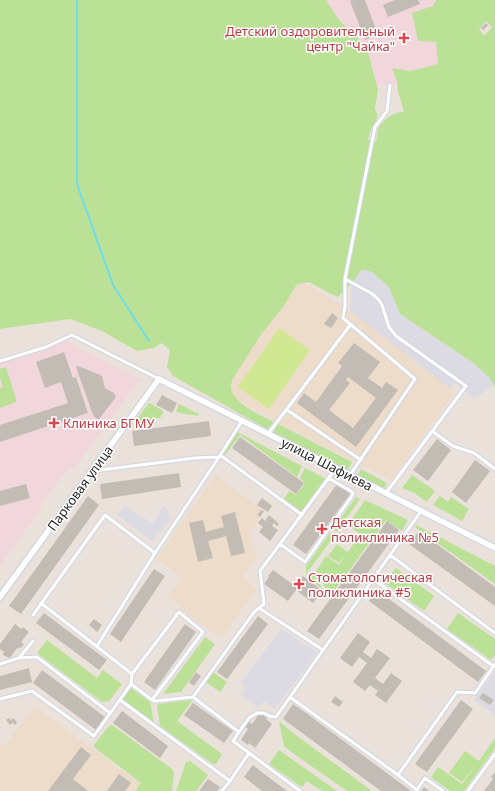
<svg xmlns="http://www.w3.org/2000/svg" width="495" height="791" font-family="'Noto Sans',sans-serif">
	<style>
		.industrial { fill: #dcdae3 }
		.education { fill: #ecdcc9 }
		.medical { fill: #f1d7dc }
		.green { fill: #bae196; fill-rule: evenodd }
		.pitch { fill: #d0e892 }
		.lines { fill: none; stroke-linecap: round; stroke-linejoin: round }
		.stream { stroke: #6ddcec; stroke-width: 2 }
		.building { fill: #c2bcb5; fill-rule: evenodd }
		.lane-casing { stroke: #cfd5e1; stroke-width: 5 }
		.street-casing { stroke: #cfd5e1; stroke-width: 8 }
		.lane { stroke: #fff; stroke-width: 3 }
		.street { stroke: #fff; stroke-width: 5.5 }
		.health-dot { fill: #e0444e; stroke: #fff; stroke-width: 1.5 }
		.labels { text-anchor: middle; stroke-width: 3; stroke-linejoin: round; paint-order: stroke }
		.health-label { font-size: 13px; fill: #be3a42; stroke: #fff; text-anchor: start }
		.street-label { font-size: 13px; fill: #282828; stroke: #fff }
	</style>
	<rect width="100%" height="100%" fill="#eae1da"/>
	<path class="industrial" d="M362,269L372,272L389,287L400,314L472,362L489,377L493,386L474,399L455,383L449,389L350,311L352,283Z
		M125,506L152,523L157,518L162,506L168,510L170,520L152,541L117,515Z
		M281,629L317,652L275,709L264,701L258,708L241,694L246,688L241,683Z
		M495,672V715L474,700Z"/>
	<path class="education" d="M296,278L345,307L455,392L391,480L277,422L215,387Z
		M215,475L261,509L257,515L261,518L249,533L256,559L242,577L257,589L224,634L218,636L180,609V605L169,596L182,578L157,559Z
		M34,706L150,791H0V746L6,744Z"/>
	<path class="medical" d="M316,0H465L442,85H367Z
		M60,341H66L140,379L74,469L70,467L41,504L42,507L0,566V360L53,343Z"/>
	<path class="green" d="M0,0H326L339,20L357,37L368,52L378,90L375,108L377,114V118L370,132L368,140L376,141C377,137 377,132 378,129C383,118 393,114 404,111L398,92L397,81L392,68L411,71L438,64L436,42L418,41L412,13L433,6L436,0H495V387L489,377L472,362L400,314L389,287L372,272L362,269L352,283L338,297L331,294L309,282L297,284L285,304L260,336L232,380C232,380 231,386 231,386C230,402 262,416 274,422L267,429L173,376L167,367L170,350L162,343L154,348L137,351L102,331L70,319L0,329ZM486,21L492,27L484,36L479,29Z
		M6,367L16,399V402L0,408V388L3,387L0,378V369Z
		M150,403L163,411C163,413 162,416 160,418L136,422V421L148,404Z
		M179,404L199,414V416L180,413L176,411Z
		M278,424L352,462L348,470H345L273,433Z
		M237,432L302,466L297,477L240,435L225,455L223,454Z
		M305,468L326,479L302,512L284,499L289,491L296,495L305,483L300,478Z
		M361,469L387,483L384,488L382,489L359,477L358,475Z
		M412,475L435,491L427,502L414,493L402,488Z
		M440,496L448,502L451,497L469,509L462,521L433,505Z
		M356,497L360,499L337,532L333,529Z
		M365,500L408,520L402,531L386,520L332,594L328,592L316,571L326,556L339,565L345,555L339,563L328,556L337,544L348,552L360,534L348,525Z
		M416,525L495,566V584L415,527Z
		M330,533L334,536L306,574V566Z
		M396,568L434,596L424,611L385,583Z
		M313,571L323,590L309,578Z
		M458,613L495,639V655L491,660L447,629Z
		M205,637L215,644L181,692L163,694Z
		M47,640L97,678L103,670L122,684L109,701L102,702L37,653Z
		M213,672L227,682L220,692L206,682Z
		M131,688L150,702L154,723L123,700Z
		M191,700L192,701L177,721L222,754L221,756L216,764H213L160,726L157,706L159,704Z
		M279,721L293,733L372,791H347L290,751L284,746Z
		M112,725L172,769L174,773L172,791H135L141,783L94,747V745L109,726Z
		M495,738V748L464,791H450L431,777L438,767L462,784L477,763L462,782L449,773L465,751L479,761Z
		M279,750L337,791H322L307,781L302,787L269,764Z
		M190,761L208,775L196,791H176L186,762Z"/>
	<path class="pitch" d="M279,328L310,350L269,409L238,387Z"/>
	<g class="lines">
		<path class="stream" d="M77,0V184L113,285L149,341"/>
	</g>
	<path class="building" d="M353,0H365L378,35L365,40L350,1Z
		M395,0H418L420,4L388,17L383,5Z
		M486,23L488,25L483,30L481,28Z
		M332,313L338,318L331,328L324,324Z
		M354,343L380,362L368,378L382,388L386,382L398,390L356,447L297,403L304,393L316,402L342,366L338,363ZM348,377L376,398L353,428L329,410L350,383L346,380Z
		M64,352L73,378L76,377L88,413L0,442V425L68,403L61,382L45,388L36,362Z
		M78,366L98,374L102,376L105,388L114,393L116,397L99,419H97L93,415L76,367Z
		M162,395L177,403L172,413L156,405Z
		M209,421L211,436L134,446L132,431Z
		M240,437L304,483L296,494L232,448Z
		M437,439L451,450L428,481L413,470Z
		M475,460L490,471L466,503L452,492Z
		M179,473L181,487L102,499L100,484Z
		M26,484L30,498L0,506V491Z
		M337,484L350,494L306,554L293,545Z
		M88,496L99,505L21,614L9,606Z
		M262,498L272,506L268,512L257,505Z
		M261,510L264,511L260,517L257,515Z
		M235,512L245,553L231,556L226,536L208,541L213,558L198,562L189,523L203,520L206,532L224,527L221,516Z
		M269,515L279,524L277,526L274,523L272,526L278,530L270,541L259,532L263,527L258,523L262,518L265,521Z
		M387,521L399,530L319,639L307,631Z
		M419,531L495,587V606L409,544Z
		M154,569L165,576L121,642L110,634Z
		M273,570L295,586L303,576L323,591L313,603L296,590L288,601L264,584L269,577L268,576Z
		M377,590L486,671L478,682L369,601Z
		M44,613L107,660L99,670L36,623Z
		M258,616L268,624L227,679L217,672Z
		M94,619L102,625L97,632L89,625Z
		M15,624L21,629L23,627L29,632L21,642L24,644L21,648L20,647L18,649L17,648L10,658L3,655L4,652L0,649V644Z
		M185,624L196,632L155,690L144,682Z
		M358,633L370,642L363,652L371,658L377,649L390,658L375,678L383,684L391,673L402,681L386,703L375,695L378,691L370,685L365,691L353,682L367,663L359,657L352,667L340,658Z
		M29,668L32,682L0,690V676Z
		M42,670L105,717L96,730L33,683Z
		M196,672L201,676L194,686L189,682Z
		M483,693L494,700L490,705L479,698Z
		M335,696L343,702L339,707L331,702Z
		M461,700L473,709L427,772L415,764Z
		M193,703L233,731L224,743L184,715Z
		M293,704L306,713L411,791H381L283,719Z
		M122,711L168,746L160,758L113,723Z
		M260,713L267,718L266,719L272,724L255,748L249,743L248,745L241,740L248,729L244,726L248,721L252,724Z
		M9,718L13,723L10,725L6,720Z
		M14,718L17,723L15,725L11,720Z
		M81,747L91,755L73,779L88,791H48Z
		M253,765L259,770L287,791H262L244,777Z
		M495,772V791H484L493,779L491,777Z
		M119,774L131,783L125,791H107Z
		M208,779L220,787L217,791H199Z
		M424,787L429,791H421Z"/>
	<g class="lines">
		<defs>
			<path id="lane" d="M345,279L371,293L378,299L382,305L389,327L396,336L466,386L386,493
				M0,361L46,347L72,335L159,379
				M287,410L361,460
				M432,431L453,446L474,453L495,469
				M268,434L351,324
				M220,455L302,515
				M93,471L195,458L219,457
				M350,475L415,379L343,318L345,307V279L375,127L387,111L390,85
				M280,544L305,562L352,496L353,493L351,491L328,478
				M390,555L495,633
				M373,579L493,666
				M41,603L132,674L131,684L152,700L155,701L193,697L239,732L249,718L257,713H264L269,716L276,717L421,511
				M259,608L323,650
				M33,615L105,515L155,553
				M97,646L155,553L219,457L242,421
				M19,658L37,657L110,713
				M0,664L19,658L33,641
				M132,674L179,612L203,632L152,700
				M193,697L254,612L264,604L260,571L336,468
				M290,697L398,775L457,692L475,693L495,664
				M0,699L32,691L94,736L131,684
				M120,700L230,781L222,791
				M239,732L233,741L300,791
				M398,775L417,790
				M230,781L249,753
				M416,791L425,778L443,791
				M468,791L495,754"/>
			<path id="street" d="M0,597L159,379L495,548"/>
		</defs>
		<use href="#lane" class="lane-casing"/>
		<use href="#street" class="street-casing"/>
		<use href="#lane" class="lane"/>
		<use href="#street" class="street"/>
	</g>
	<g class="health-dot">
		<path d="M402 32h4v4h4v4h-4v4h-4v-4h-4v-4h4z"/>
		<path d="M52 417h4v4h4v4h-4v4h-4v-4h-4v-4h4z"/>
		<path d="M320 523h4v4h4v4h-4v4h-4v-4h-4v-4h4z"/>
		<path d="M297 578h4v4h4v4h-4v4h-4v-4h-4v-4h4z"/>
	</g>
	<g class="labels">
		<g class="health-label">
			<text x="395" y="36" text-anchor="end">Детский оздоровительный<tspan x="395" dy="15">центр "Чайка"</tspan></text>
			<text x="63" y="428">Клиника БГМУ</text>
			<text x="331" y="527">Детская<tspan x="331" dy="15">поликлиника №5</tspan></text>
			<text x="308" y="582">Стоматологическая<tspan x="308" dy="15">поликлиника #5</tspan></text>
		</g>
		<g class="street-label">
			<text transform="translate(327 464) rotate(27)" y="5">улица Шафиева</text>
			<text transform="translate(80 488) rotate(-54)" y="5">Парковая улица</text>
		</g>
	</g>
</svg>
